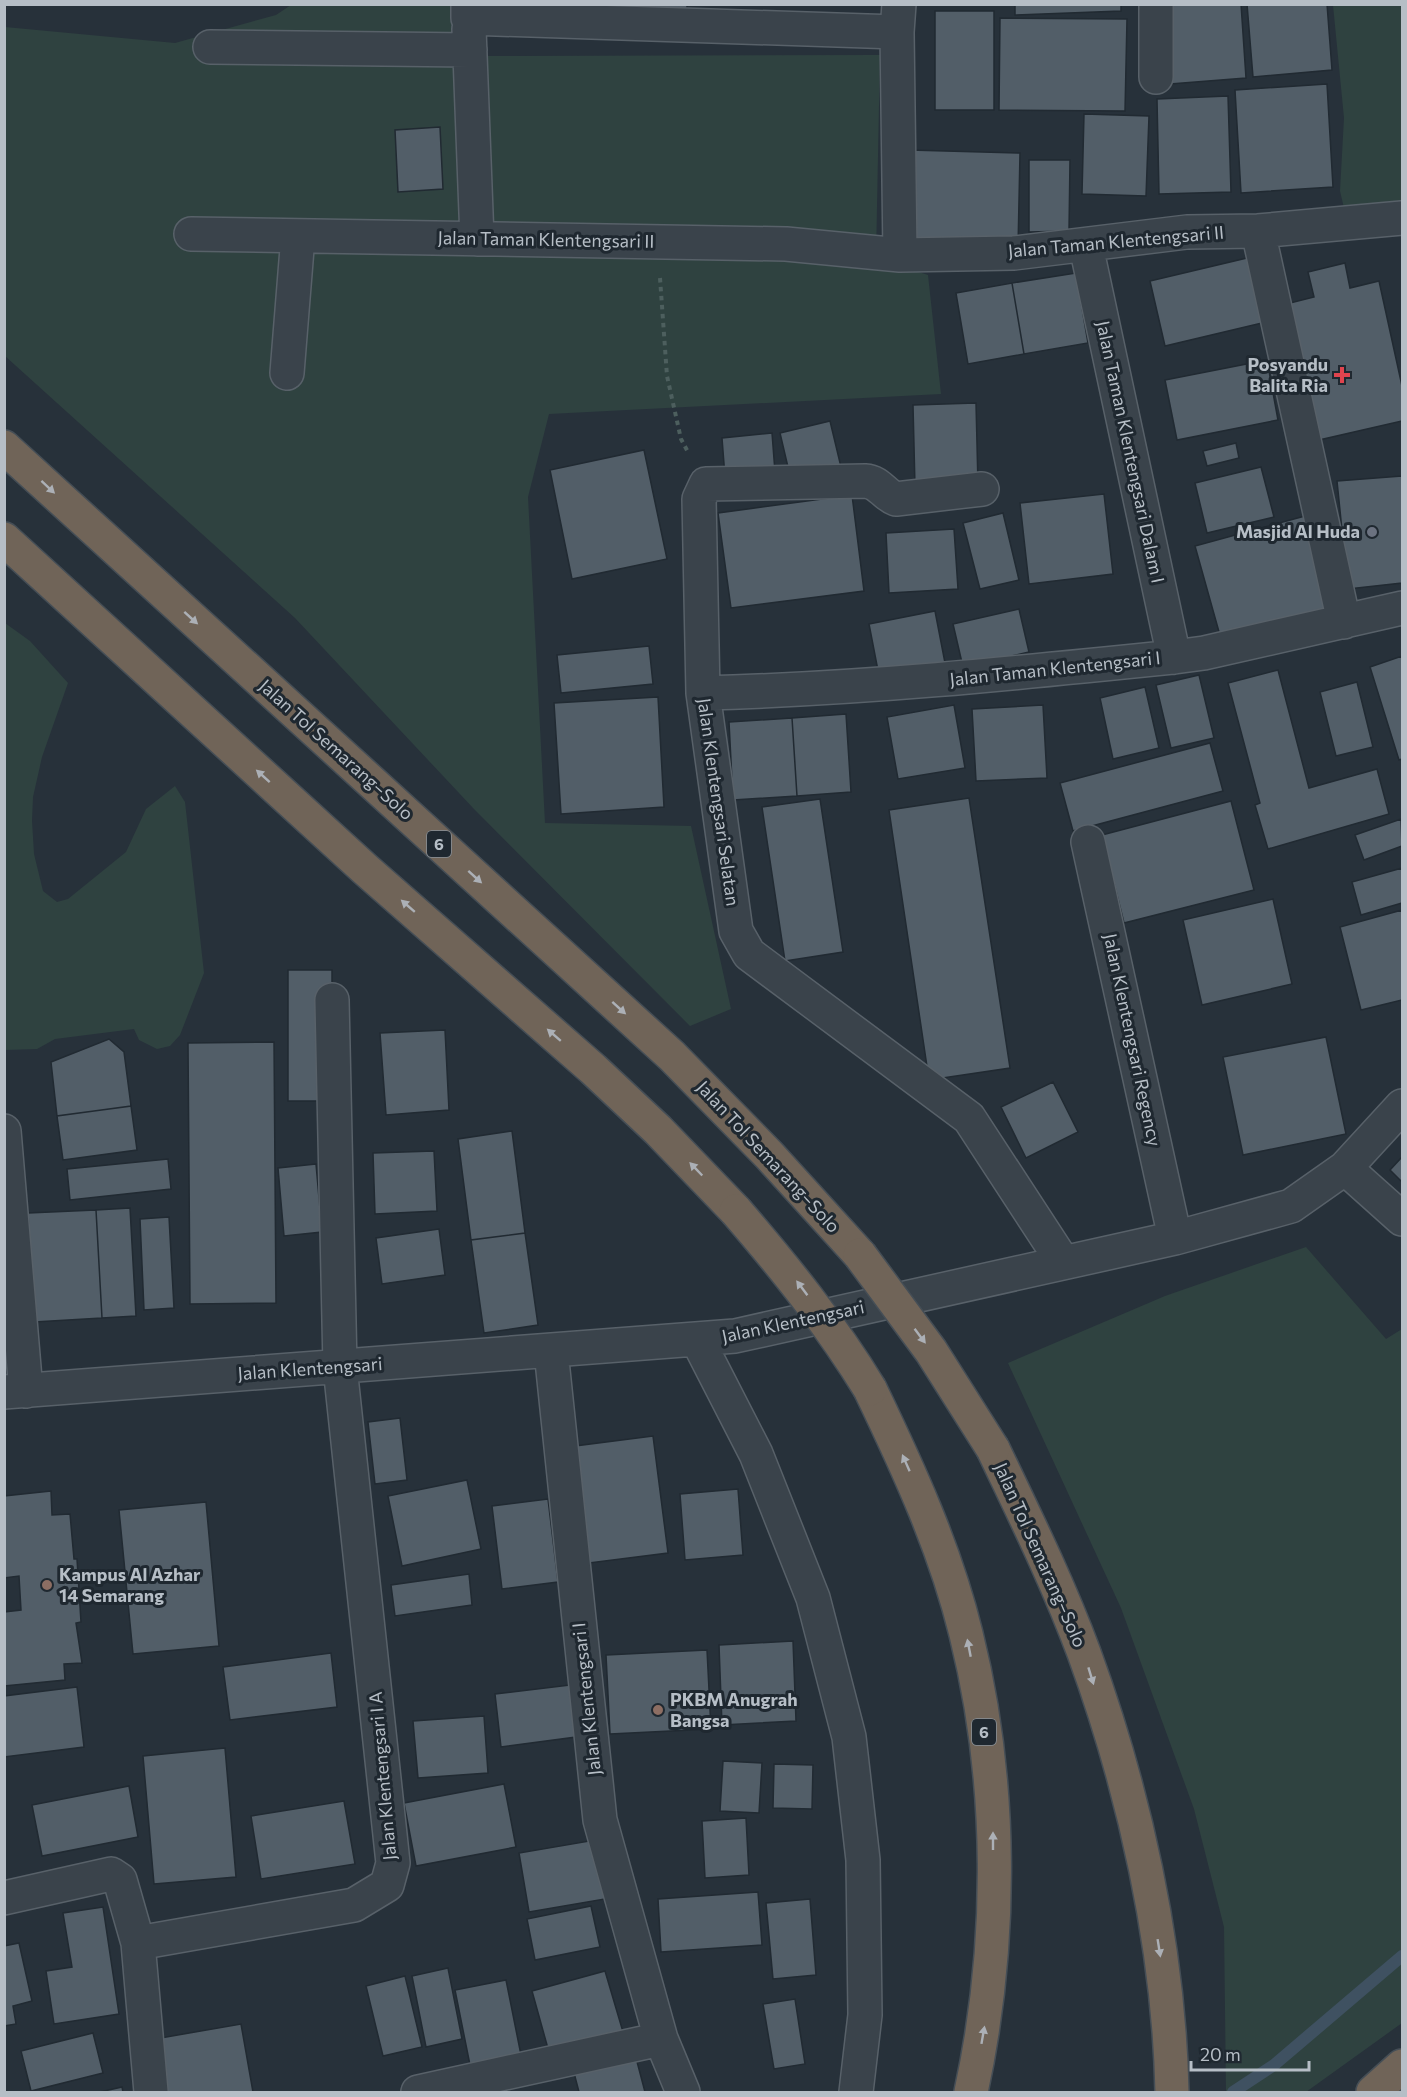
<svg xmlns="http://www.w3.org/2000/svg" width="1407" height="2097" font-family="Commissioner,sans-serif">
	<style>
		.green { fill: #2f4240 }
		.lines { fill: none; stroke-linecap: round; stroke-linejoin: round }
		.stream { stroke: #3f5161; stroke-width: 12 }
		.building { fill: #525e68; stroke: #212a32; stroke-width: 1.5 }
		.minor-casing { stroke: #586169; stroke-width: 36 }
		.highway-casing { stroke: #454e56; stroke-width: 36 }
		.path { stroke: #4d5f5e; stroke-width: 4; stroke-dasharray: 4.5 4.5; stroke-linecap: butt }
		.minor { stroke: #3a434b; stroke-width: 33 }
		.highway { stroke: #706458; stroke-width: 33 }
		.highway-bridge-casing { stroke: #454e56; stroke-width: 36; stroke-linecap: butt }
		.highway-bridge { stroke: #706458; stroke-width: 33 }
		.oneway { fill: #acb0b6 }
		.health-dot { fill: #e0444e; stroke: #1f2830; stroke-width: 2 }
		.worship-dot { fill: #6b7280; stroke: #1f2830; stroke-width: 2 }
		.education-dot { fill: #8d6e63; stroke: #1f2830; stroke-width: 2 }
		.labels { text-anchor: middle; stroke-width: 6; stroke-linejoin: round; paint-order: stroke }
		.shield { fill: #1f2830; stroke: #899199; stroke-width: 1.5 }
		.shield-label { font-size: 16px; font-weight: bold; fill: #b6bec6 }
		.street-label { font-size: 18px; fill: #b6bec6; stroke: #1f2830 }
		.poi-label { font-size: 18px; font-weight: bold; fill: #b6bec6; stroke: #1f2830; text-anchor: end }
	</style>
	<rect width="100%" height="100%" fill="#27313a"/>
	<path class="green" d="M474,4L475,56L880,55L876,258L928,275L941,394L549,414L528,497L545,823L691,826L731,1009L690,1026L474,809L295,618L5,356V27L175,43L276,15L291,5Z
		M1333,5H1402V211L1344,208L1340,191L1344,118Z
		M5,623L30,641L68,683L42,757L33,797L32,821L34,854L43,891L57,902L68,899L126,852L146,809L175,786L185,802L204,973L180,1035L170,1046L157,1049L139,1040L134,1029L55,1039L37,1049L5,1050Z
		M1306,1247L1386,1339L1402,1329V2023L1306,2092H1226L1224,1927L1194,1809L1121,1608L1008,1363L1165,1296Z"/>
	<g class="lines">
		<path class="stream" d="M1233,2092L1274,2065L1402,1956"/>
	</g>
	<path class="building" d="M642,4H687V17L642,15Z
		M1015,4H1121V11L1015,15Z
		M1165,4H1241L1246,78L1170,84Z
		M1247,4H1327L1332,70L1253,77Z
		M935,11H994V110H935Z
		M1000,18L1127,19L1125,111L999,110Z
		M1327,84L1333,187L1241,193L1235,90Z
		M1228,96L1231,192L1159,194L1157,99Z
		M1084,114L1149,116L1146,196L1082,194Z
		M440,127L443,189L398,192L395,130Z
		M909,150L1020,153L1018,248L907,245Z
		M1029,160H1070L1069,231L1029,232Z
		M1247,258L1262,323L1165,346L1150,281Z
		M1345,263L1350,288L1379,281L1402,386V421L1319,440L1290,303L1314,297L1308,272Z
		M1076,273L1088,343L1024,354L1012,283Z
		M1012,283L1024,354L968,364L956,293Z
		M1267,360L1278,420L1177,440L1165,380Z
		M976,403L978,485L915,487L913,405Z
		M830,421L841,467L791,480L780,433Z
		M772,433L775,472L725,477L722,438Z
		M1236,443L1239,458L1207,466L1203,451Z
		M644,450L667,559L572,579L550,470Z
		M1261,467L1274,517L1207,533L1195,483Z
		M1402,476V583L1348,589L1337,481Z
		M1104,494L1113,574L1029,584L1020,503Z
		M852,495L864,591L731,608L718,513Z
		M1003,513L1019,580L980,589L963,523Z
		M1305,516L1330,610L1221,639L1195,546Z
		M954,529L958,589L889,593L886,533Z
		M1019,609L1029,652L963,667L953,624Z
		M935,611L946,668L880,681L869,624Z
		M649,646L653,684L561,693L557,655Z
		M1402,656V759L1399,760L1370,667Z
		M1278,670L1309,788L1377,769L1389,814L1268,849L1255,805L1260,803L1228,683Z
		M1199,675L1214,738L1171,748L1156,685Z
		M1357,682L1373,747L1336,756L1320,692Z
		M1145,687L1159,748L1113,759L1100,698Z
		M658,697L664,807L561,814L554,703Z
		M954,705L965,768L898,779L887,717Z
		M1043,705L1047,778L976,781L972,709Z
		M846,714L851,792L797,796L792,718Z
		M792,718L797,796L733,800L729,722Z
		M1210,743L1223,791L1073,831L1060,783Z
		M969,798L1010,1068L929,1080L889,810Z
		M820,799L843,952L785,961L762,807Z
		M1231,801L1254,890L1124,923L1102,835Z
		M1401,819L1402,846L1364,860L1355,835Z
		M1402,868V903L1361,915L1352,882Z
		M1273,899L1292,984L1202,1005L1183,920Z
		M1402,910V1000L1361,1010L1340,927Z
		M288,970H332V1101H288Z
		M445,1030L449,1110L386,1115L380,1033Z
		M1326,1037L1346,1134L1243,1155L1223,1057Z
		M109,1039L124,1052L131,1106L57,1116L51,1062Z
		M274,1042L276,1303L190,1304L188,1043Z
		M1053,1082L1078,1132L1026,1158L1001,1107Z
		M131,1106L137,1150L63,1160L57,1116Z
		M512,1131L525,1233L471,1240L458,1139Z
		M434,1151L437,1211L375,1214L373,1153Z
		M1402,1157V1182L1390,1170Z
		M168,1159L171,1189L70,1200L67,1169Z
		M316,1164L322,1232L284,1236L278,1168Z
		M130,1208L136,1316L102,1318L96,1210Z
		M96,1210L102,1318L34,1322L28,1213Z
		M169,1217L174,1308L144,1310L140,1219Z
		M439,1229L445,1275L382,1284L376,1238Z
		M525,1233L538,1325L484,1333L471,1240Z
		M400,1418L407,1480L375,1484L368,1422Z
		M653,1436L668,1553L589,1563L575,1446Z
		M467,1480L481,1549L402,1566L388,1496Z
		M738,1489L743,1555L685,1560L680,1494Z
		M51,1491L52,1515L70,1514L74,1559H77L81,1622L76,1623L82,1663L64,1664L65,1680L4,1686V1612L21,1610L19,1576L4,1578V1496Z
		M548,1499L558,1582L502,1589L492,1506Z
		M206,1502L219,1646L133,1654L119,1510Z
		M469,1574L472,1605L395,1616L391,1585Z
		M793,1641L796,1721L722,1725L719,1645Z
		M707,1650L711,1729L610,1734L606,1655Z
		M331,1653L337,1707L230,1720L223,1667Z
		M570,1685L576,1737L501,1747L495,1694Z
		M77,1687L84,1747L4,1757V1696Z
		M484,1716L488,1773L418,1778L413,1721Z
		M225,1748L236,1877L154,1884L143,1756Z
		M723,1761L762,1763L759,1813L720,1811Z
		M774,1764L813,1765L812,1809L773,1808Z
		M504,1784L516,1847L416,1866L404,1803Z
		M129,1786L138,1837L42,1856L32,1805Z
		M344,1801L355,1864L261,1879L251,1816Z
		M746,1818L749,1875L705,1878L702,1821Z
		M595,1840L605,1899L529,1912L519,1853Z
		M758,1892L762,1945L661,1952L658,1899Z
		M810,1899L816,1975L773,1979L766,1903Z
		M591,1906L600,1947L535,1960L527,1919Z
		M103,1907L119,2014L54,2024L46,1971L72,1967L63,1913Z
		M19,1943L32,2001L13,2006L16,2024L4,2026V1946Z
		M448,1968L462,2039L426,2047L412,1976Z
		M605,1971L626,2042L552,2063L532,1991Z
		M405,1976L422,2047L383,2056L366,1986Z
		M506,1980L521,2055L470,2065L455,1990Z
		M795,1999L805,2064L774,2069L763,2004Z
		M241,2024L253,2092H158L149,2040Z
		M93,2033L103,2073L31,2091L21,2051Z
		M635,2054L645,2092H579L573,2069Z
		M122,2087L123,2092H100Z"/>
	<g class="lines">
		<defs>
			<path id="minor" d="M468,4V18L897,32L900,255L1014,253L1187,232L1258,231L1402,218
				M469,29L477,239
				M897,32L899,4
				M210,47L470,50
				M1156,77V4
				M1258,231L1344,622
				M191,234L786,244L900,255
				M1086,246L1174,657
				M287,373L298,236
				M982,489L896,499C883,494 880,482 865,481L706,484L699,499L703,693L736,931L749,954L969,1118L1063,1262
				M703,693C861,689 1017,673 1174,657L1204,653L1402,608
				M1088,842L1175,1238
				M4,1131L26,1391
				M1345,1168L1402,1219
				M697,1339L756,1454L813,1598L849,1737L863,1860L865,2015L856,2092
				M551,1351L600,1820L661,2039L683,2092
				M4,1392L735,1336L1175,1238L1291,1206L1345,1168L1402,1106
				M4,1898L111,1874L120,1880L138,1943
				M151,2092L138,1943L354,1905L387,1885L393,1863L340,1367L332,1000
				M418,2092L661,2039"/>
			<path id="highway" d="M4,447L672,1056L769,1155L860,1255
				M4,539L365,869L593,1069L658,1130L736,1211
				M870,1389C908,1468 945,1548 966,1634C1003,1782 1003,1944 971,2092
				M993,1449C1025,1516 1058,1583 1084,1653C1134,1790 1169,1946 1172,2092
				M1373,2092L1402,2066"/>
		</defs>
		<use href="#minor" class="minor-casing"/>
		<use href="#highway" class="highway-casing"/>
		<path class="path" d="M660,278L667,376L681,439L688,452"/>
		<use href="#minor" class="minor"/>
		<use href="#highway" class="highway"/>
		<defs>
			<path id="highway-bridge" d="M736,1211C785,1268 831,1325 870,1389
				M860,1255L931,1351L993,1449"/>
		</defs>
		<use href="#highway-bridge" class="highway-bridge-casing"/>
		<use href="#highway-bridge" class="highway-bridge"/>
	</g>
	<defs><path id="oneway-solid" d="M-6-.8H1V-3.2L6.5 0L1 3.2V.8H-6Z" transform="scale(1.5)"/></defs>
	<g class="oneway">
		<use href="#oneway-solid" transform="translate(48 487) rotate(43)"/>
		<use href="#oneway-solid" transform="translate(191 618) rotate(42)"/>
		<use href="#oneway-solid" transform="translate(263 776) rotate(-138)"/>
		<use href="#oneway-solid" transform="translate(475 877) rotate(42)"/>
		<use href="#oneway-solid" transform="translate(408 906) rotate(-139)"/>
		<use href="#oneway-solid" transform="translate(619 1008) rotate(42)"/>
		<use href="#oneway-solid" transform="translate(554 1035) rotate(-139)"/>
		<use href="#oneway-solid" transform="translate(696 1169) rotate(-134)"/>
		<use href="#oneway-solid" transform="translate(802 1288) rotate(-127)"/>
		<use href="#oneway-solid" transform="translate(920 1336) rotate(53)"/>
		<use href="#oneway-solid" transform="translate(906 1463) rotate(-114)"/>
		<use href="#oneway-solid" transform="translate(969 1648) rotate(-101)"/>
		<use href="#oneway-solid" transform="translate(1091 1676) rotate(73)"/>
		<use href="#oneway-solid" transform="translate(993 1841) rotate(-90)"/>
		<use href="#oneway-solid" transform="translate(1159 1948) rotate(81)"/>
		<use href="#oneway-solid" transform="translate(983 2035) rotate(-80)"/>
	</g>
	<path class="health-dot" d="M1339 366h6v6h6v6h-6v6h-6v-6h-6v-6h6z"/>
	<circle class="worship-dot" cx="1372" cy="532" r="6"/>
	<g class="education-dot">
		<circle cx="47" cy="1585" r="6"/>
		<circle cx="658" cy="1710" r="6"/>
	</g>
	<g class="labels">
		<g class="shield">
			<rect x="427" y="831" width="24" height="26" rx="4.5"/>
			<rect x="972" y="1719" width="24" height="26" rx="4.5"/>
		</g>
		<g class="shield-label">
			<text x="439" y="850">6</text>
			<text x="984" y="1738">6</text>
		</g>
		<g class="street-label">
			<text transform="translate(546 240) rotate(1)" y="6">Jalan Taman Klentengsari II</text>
			<text transform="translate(1116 242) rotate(-5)" y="6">Jalan Taman Klentengsari II</text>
			<text transform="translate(1130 452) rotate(78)" y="6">Jalan Taman Klentengsari Dalam I</text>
			<text transform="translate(1055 669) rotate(-6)" y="6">Jalan Taman Klentengsari I</text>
			<text transform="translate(336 750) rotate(42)" y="6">Jalan Tol Semarang–Solo</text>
			<text transform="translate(718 802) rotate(82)" y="6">Jalan Klentengsari Selatan</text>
			<text transform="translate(1132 1040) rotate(78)" y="6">Jalan Klentengsari Regency</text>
			<text transform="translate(768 1157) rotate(47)" y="6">Jalan Tol Semarang–Solo</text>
			<text transform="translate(793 1322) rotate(-12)" y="6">Jalan Klentengsari</text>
			<text transform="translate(310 1369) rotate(-4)" y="6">Jalan Klentengsari</text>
			<text transform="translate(1040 1555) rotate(66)" y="6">Jalan Tol Semarang–Solo</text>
			<text transform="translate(587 1699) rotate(-96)" y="6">Jalan Klentengsari I</text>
			<text transform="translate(383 1776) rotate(-95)" y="6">Jalan Klentengsari I A</text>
		</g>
		<g class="poi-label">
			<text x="1328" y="371">Posyandu<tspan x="1328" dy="21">Balita Ria</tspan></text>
			<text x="1360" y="538">Masjid Al Huda</text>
			<text x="59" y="1581" text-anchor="start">Kampus Al Azhar<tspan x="59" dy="21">14 Semarang</tspan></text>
			<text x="670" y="1706" text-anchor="start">PKBM Anugrah<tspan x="670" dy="21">Bangsa</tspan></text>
		</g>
	</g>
	<rect width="1407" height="2097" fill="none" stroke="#b6bec6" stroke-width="12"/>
	<path d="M1191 2061v9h118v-9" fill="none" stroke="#b6bec6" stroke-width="3"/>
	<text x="1200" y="2061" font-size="18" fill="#b6bec6" stroke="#1f2830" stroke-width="4.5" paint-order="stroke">20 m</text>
</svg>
